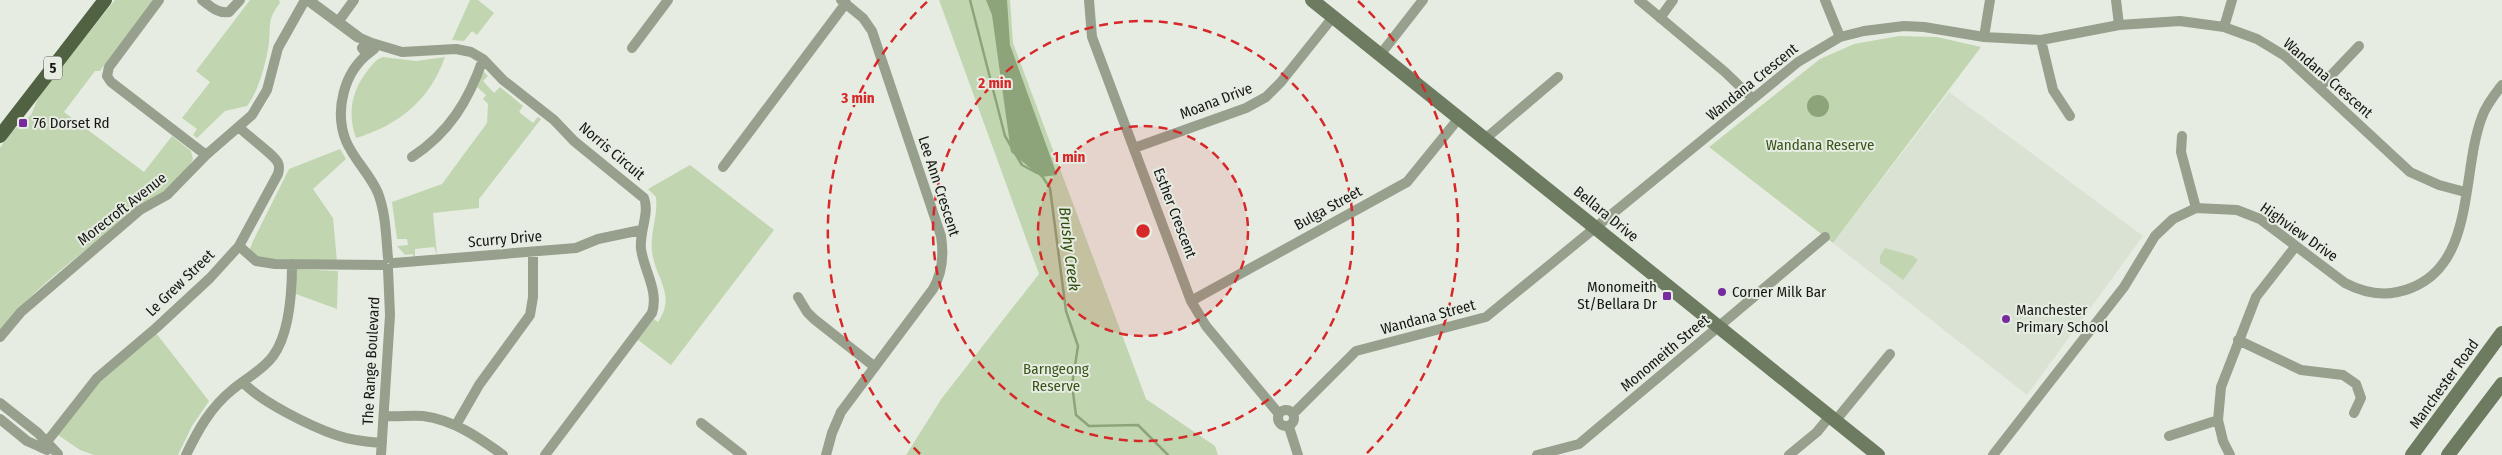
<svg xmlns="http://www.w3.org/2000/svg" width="2502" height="455" font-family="'Fira Sans Condensed',sans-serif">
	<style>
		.built { fill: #dae3d3 }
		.green { fill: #c1d6b0 }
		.water { fill: #8da379 }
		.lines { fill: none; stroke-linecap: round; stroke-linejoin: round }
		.stream { stroke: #8da379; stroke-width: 2.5 }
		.minor { stroke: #96a08d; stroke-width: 10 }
		.tertiary { stroke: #96a08d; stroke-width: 11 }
		.secondary { stroke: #6d7c61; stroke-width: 14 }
		.primary { stroke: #516242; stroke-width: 14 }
		.ring { fill: none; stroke: #d62828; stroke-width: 2.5; stroke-dasharray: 9 6 }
		.poi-dot { fill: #762c9e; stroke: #e7ece3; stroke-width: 2 }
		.labels { text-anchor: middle; stroke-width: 4; stroke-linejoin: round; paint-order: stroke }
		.shield { fill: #e7ece3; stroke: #555853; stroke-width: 1 }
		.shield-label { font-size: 14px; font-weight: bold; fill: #161815 }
		.street-label { font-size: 15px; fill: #161815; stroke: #e7ece3 }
		.poi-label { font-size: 15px; fill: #161815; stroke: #e7ece3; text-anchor: start }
		.park-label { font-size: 15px; fill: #385416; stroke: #e7ece3 }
		.water-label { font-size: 16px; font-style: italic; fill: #304c0c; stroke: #e7ece3 }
		.centre { fill: #d62828; stroke: #e7ece3; stroke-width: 2.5 }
		.ring-label { font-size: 15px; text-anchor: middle; font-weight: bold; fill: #d62828; stroke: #e7ece3; stroke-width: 4; stroke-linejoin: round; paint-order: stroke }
	</style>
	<rect width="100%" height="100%" fill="#e7ece3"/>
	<path class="built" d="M1949,92L2143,236L2027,395L1833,243Z"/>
	<path class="green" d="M115,0H154L100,71H95L64,112L144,172L172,136L191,151L193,159C181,185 142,207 120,224C80,254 29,292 0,331V148L9,134L31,115L40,93Z
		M250,0H279L280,3C267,20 271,24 269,43C266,63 259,90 247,106L225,111L197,138L193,135L197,129L182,118L210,82L196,71Z
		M470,0H478L494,13L477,35L472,31L464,41L452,40Z
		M939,0H1010L1013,43L1146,399L1215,446L1218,455H906L942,398L1039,274Z
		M1899,36L1937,37L1981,47L1833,243L1709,147L1820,59L1854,44Z
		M383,57L416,61L445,57C430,100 399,125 356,138C347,113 352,90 368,70C373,64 376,59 383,57Z
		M483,71L488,76L483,81L494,93L500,87L523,106L519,112L533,123L538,117L541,119L479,199V208L433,213L437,255L434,247L415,249V257L412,254L405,255L397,246L408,245L407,239H397L392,202L442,184L487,123L488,104L483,99L486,95L477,87Z
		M340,149L346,159L313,189L333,218L337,261L264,260L255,256L250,249L253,241L289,169Z
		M690,165L774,230L671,365L638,340L654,319L658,322C677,294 655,279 652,251C650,233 658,216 656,197L648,189Z
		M1885,248L1913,256L1918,260L1903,280L1880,263V256Z
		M295,269L338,271L337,309L296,294Z
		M156,333L209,401L192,426L178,455H94L80,450L58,435L102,378Z"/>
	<path class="water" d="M986,0H1007L1010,45L1057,175L1041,177L1011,152L992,15Z
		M1807 106a11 11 0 1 1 22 0a11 11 0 1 1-22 0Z"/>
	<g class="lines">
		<path class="stream" d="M970,0L1005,136L1012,148
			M1016,155L1022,165L1037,173
			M1042,176L1050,188L1066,311L1078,346L1072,385L1076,415L1089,426L1138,425L1168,455"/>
		<path class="minor" d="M159,0L109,67L107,76L111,82L206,155
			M202,0C210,6 218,14 229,12L240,0
			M1089,0L1092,37L1191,301L1206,326L1279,414
			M1639,0L1725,72L1753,99
			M1825,0L1840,37
			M2116,0L2119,25
			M1660,18L1673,0
			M338,22L354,0
			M2224,27L2232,0
			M358,37L372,43L374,49L369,53L365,52L362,48L367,41
			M1984,37L1990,0
			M2041,40L2053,90L2070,116
			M372,43L402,52L456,49L471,52L483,59L503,80L554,120L574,141L644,198C650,213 639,232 641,249C644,271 659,290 652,313L545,455
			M632,48L668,0
			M369,53C344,72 334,111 346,141C354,160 370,174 378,193C386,214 386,237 388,258
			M1380,55L1423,0
			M2320,87L2359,46
			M2182,136L2181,152L2196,208
			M1485,139L1558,77
			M1134,148L1246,108L1266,97L1281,82L1333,17
			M412,157C449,133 469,100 483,59
			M723,167L846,3
			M239,246L256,261L275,264L383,265
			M394,263L576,248L598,239L641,230
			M798,297L807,312L814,319L875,367
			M1191,301L1407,182L1459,118
			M0,337L21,312L140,210L167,195L206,155L252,115L267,90L278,48L305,0
			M2238,340L2301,370L2343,375L2356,384L2361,398L2354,413
			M243,382C259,401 312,427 336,435C350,440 367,442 382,443
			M0,403L38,433L58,454
			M1278 418a8 8 0 1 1 16 0a8 8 0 1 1-16 0Z
			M1293,414L1356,351L1486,317L1798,62L1840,37L1864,31L1904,26L1924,27L1984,37L2041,40L2119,25L2180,21L2224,27L2257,39L2285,56L2410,172L2439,185L2465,192
			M384,416C397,417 410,415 423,416C454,420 478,437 503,455
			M0,419L27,441L47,450
			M1836,420L1890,354
			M701,423L742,455
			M456,425L479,385L530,315L533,297V252
			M1289,427L1298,455
			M2169,436L2218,420
			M42,448L97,378L156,328L210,278L239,246L278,174C279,170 280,167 278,163C275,155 247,136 239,127
			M186,455C198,430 210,408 232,390C245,379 263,370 273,356C290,333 292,292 292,264
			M381,455L390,315L388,269
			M826,455L832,433L841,412L933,289C943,272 944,255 941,236L872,31L863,18L841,0
			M1537,455L1579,444L1825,237
			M1789,455L1817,432L1830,416
			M1993,455L2124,287L2155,236L2173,219L2196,208L2237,210L2260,219L2345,283C2366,294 2389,297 2411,288C2476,263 2461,171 2482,117C2486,105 2495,94 2502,85
			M2230,455L2223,441L2218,420L2221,387L2256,297L2295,247"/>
		<path class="tertiary" d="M308,0L358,37"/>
		<path class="secondary" d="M1312,0L1878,455
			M2412,455L2502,333
			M2448,455L2502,384"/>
		<path class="primary" d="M0,136L105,0"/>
	</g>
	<circle cx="1143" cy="231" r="105" fill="#d62828" fill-opacity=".12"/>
	<g class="ring">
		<circle cx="1143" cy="231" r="105"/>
		<circle cx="1143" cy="231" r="210"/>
		<path d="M920 454A315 315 0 0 1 928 1M1358 1A315 315 0 0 1 1366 454"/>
	</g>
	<g class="poi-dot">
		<rect x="18" y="118" width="10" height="10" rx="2.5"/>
		<circle cx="1722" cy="292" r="5"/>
		<rect x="1662" y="291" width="10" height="10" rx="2.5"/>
		<circle cx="2006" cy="319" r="5"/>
	</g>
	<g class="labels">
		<rect class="shield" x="44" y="56.5" width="18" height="23" rx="4"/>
		<g class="shield-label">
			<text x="53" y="73">5</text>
		</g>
		<g class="street-label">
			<text transform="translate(2328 78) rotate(41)" y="5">Wandana Crescent</text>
			<text transform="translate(1752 82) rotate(-39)" y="5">Wandana Crescent</text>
			<text transform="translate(1216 101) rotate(-21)" y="5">Moana Drive</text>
			<text transform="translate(612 151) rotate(40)" y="5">Norris Circuit</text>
			<text transform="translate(939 186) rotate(72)" y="5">Lee Ann Crescent</text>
			<text transform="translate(1328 208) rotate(-29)" y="5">Bulga Street</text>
			<text transform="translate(122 209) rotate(-38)" y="5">Morecroft Avenue</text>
			<text transform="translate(1175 213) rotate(69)" y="5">Esther Crescent</text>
			<text transform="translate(1606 214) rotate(39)" y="5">Bellara Drive</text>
			<text transform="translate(2299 232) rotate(35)" y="5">Highview Drive</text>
			<text transform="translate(505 239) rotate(-5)" y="5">Scurry Drive</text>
			<text transform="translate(180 283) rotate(-44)" y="5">Le Grew Street</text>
			<text transform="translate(1428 317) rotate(-15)" y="5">Wandana Street</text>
			<text transform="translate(1665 353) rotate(-40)" y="5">Monomeith Street</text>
			<text transform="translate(371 361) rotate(-87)" y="5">The Range Boulevard</text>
			<text transform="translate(2444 384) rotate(-54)" y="5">Manchester Road</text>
		</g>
		<g class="poi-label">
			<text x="33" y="128">76 Dorset Rd</text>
			<text x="1657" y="292" text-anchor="end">Monomeith<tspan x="1657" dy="17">St/Bellara Dr</tspan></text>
			<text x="1732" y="297">Corner Milk Bar</text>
			<text x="2016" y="315">Manchester<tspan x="2016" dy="17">Primary School</tspan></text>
		</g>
		<g class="park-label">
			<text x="1820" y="150">Wandana Reserve</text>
			<text x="1056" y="374">Barngeong<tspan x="1056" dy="17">Reserve</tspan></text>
		</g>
		<g class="water-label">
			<text transform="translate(1070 249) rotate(83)" y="6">Brushy Creek</text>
		</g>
	</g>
	<circle cx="1143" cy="231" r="8" class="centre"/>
	<g class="ring-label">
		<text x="995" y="88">2 min</text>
		<text x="858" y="103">3 min</text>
		<text x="1069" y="162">1 min</text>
	</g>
</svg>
